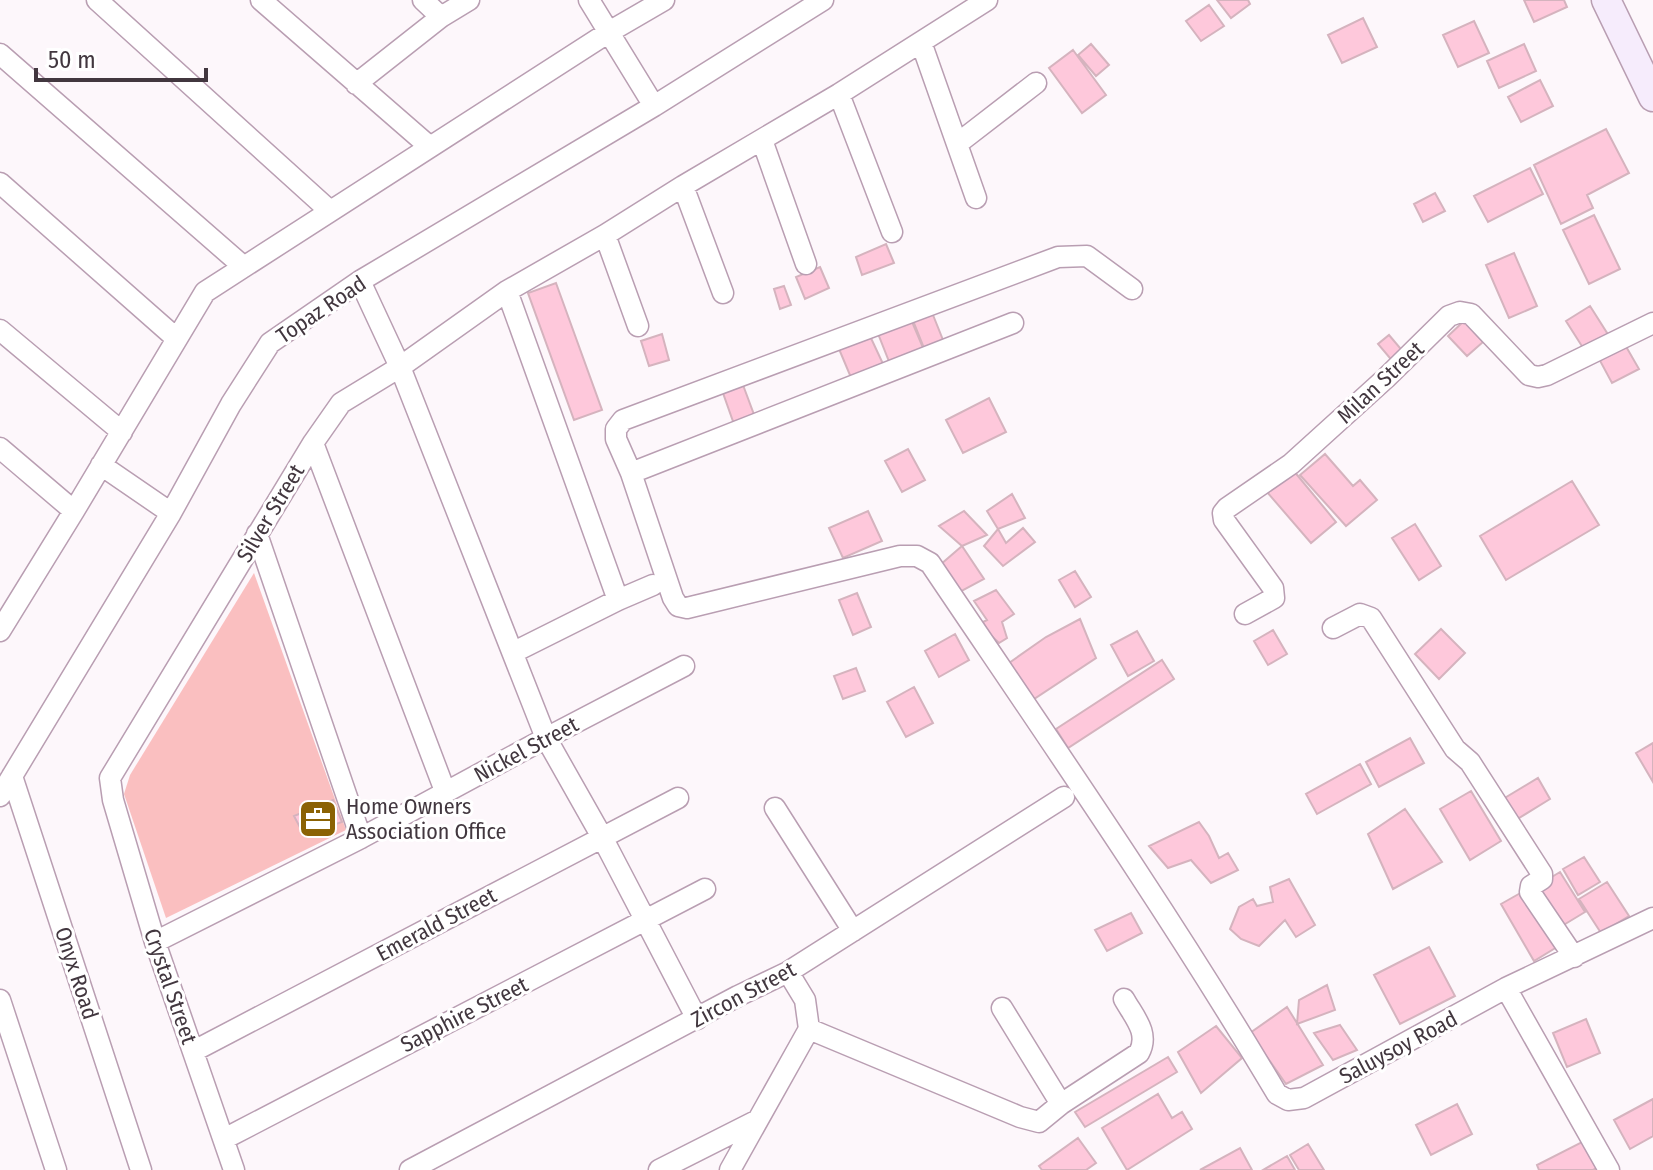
<svg xmlns="http://www.w3.org/2000/svg" width="1653" height="1170" font-family="'Fira Sans Condensed',sans-serif">
	<style>
		.green { fill: #fabfc0 }
		.building { fill: #fec8db; stroke: #d5b3be; stroke-width: 2 }
		.lines { fill: none; stroke-linecap: round; stroke-linejoin: round }
		.street-casing { stroke: #b99eb2; stroke-width: 23 }
		.secondary-casing { stroke: #b99eb2; stroke-width: 31 }
		.street { stroke: #fff; stroke-width: 20 }
		.secondary { stroke: #f6ecfc; stroke-width: 28 }
		.labels { text-anchor: middle; stroke-width: 6; stroke-linejoin: round; paint-order: stroke }
		.street-label { font-size: 22px; fill: #42373f; stroke: #fff }
		.poi-label { font-size: 22px; fill: #42373f; stroke: #fff; text-anchor: start }
	</style>
	<rect width="100%" height="100%" fill="#fdf7fb"/>
	<path class="green" d="M254,573L346,830L166,918L124,794L130,775Z"/>
	<path class="building" d="M1217,0H1248L1250,4L1231,18Z
		M1524,0H1564L1567,7L1534,22Z
		M1209,5L1224,26L1201,41L1186,21Z
		M1363,18L1377,47L1342,63L1328,35Z
		M1474,21L1489,53L1458,67L1443,35Z
		M1091,44L1109,65L1096,76L1078,55Z
		M1524,44L1536,71L1499,88L1487,61Z
		M1073,50L1106,95L1082,113L1049,68Z
		M1540,80L1553,106L1521,122L1508,97Z
		M1606,129L1629,173L1587,195L1593,208L1561,224L1534,165Z
		M1530,168L1543,194L1488,222L1474,196Z
		M1435,193L1445,211L1423,222L1414,204Z
		M1594,215L1620,269L1589,284L1563,230Z
		M886,244L894,263L862,275L856,257Z
		M1514,253L1537,306L1509,318L1486,265Z
		M820,267L829,288L805,299L796,277Z
		M556,283L602,410L574,420L528,293Z
		M784,286L791,305L780,309L774,289Z
		M1590,306L1609,336L1585,351L1566,321Z
		M931,310L945,345L926,353L912,318Z
		M910,317L924,350L890,364L877,331Z
		M1464,321L1483,342L1467,356L1448,336Z
		M662,334L669,360L649,366L641,341Z
		M1389,335L1406,355L1395,364L1378,344Z
		M870,336L884,366L852,380L839,349Z
		M1624,343L1639,369L1612,383L1598,357Z
		M743,385L756,420L735,427L723,393Z
		M989,398L1006,432L963,453L946,420Z
		M908,449L925,480L902,492L885,461Z
		M1325,454L1353,486L1360,480L1377,500L1346,526L1300,475Z
		M1293,470L1336,522L1311,543L1267,492Z
		M1572,481L1599,525L1506,580L1480,536Z
		M1012,494L1025,518L998,529L987,511Z
		M868,511L882,541L843,558L829,528Z
		M964,511L987,535L962,546L939,526Z
		M1415,524L1441,566L1419,580L1392,538Z
		M1023,528L1035,542L1003,566L984,546L998,529L1006,543Z
		M962,546L984,579L956,594L940,565Z
		M1075,571L1091,597L1075,607L1059,580Z
		M996,590L1014,614L1002,622L1007,638L999,643L979,624L987,620L974,601Z
		M857,593L871,627L853,635L839,600Z
		M1080,619L1096,658L1031,701L1009,663L1046,637Z
		M1441,629L1465,653L1439,679L1415,654Z
		M1273,630L1287,654L1268,665L1254,641Z
		M1137,631L1154,661L1128,676L1111,645Z
		M955,634L969,660L939,677L925,651Z
		M1162,660L1174,679L1068,748L1056,729Z
		M856,668L865,691L843,699L834,676Z
		M914,687L933,723L906,737L887,702Z
		M1410,738L1424,763L1379,787L1366,762Z
		M1653,743V782L1636,753Z
		M1360,764L1371,784L1317,814L1306,794Z
		M1538,778L1550,799L1511,823L1498,802Z
		M1471,791L1501,841L1470,860L1440,809Z
		M333,800L342,822L304,835L294,816Z
		M1405,809L1442,862L1393,889L1368,834Z
		M1199,822L1209,836L1219,858L1228,853L1238,870L1211,883L1191,860L1168,868L1149,846Z
		M1584,857L1600,882L1578,895L1563,869Z
		M1560,872L1585,912L1557,929L1532,889Z
		M1289,879L1315,925L1296,937L1285,920L1259,946L1241,939L1230,929L1239,907L1253,899L1257,906L1273,902L1270,887Z
		M1607,882L1629,916L1601,933L1579,899Z
		M1524,891L1557,947L1534,961L1501,904Z
		M1131,913L1142,933L1107,951L1095,930Z
		M1429,947L1455,996L1400,1024L1374,975Z
		M1327,985L1335,1010L1297,1024L1299,1000Z
		M1287,1007L1323,1065L1286,1084L1250,1033Z
		M1586,1019L1600,1053L1567,1067L1553,1033Z
		M1340,1025L1357,1050L1333,1060L1314,1033Z
		M1216,1026L1242,1058L1201,1093L1178,1052Z
		M1168,1057L1177,1072L1085,1127L1075,1112Z
		M1158,1094L1172,1118L1182,1112L1192,1129L1127,1170L1102,1128Z
		M1653,1099V1136L1630,1149L1614,1120Z
		M1457,1104L1472,1134L1431,1155L1416,1125Z
		M1078,1138L1096,1163L1086,1170H1042L1039,1166Z
		M1584,1141L1597,1168L1593,1170H1539L1537,1165Z
		M1308,1144L1324,1170H1299L1290,1155Z
		M1240,1148L1252,1170H1200Z
		M1287,1156L1295,1170H1263Z"/>
	<g class="lines">
		<defs>
			<path id="street" d="M97,0L330,211
				M261,0L430,147
				M423,0L441,17
				M589,0L654,106
				M921,42L976,198
				M0,54L244,267
				M356,84L441,17L469,0
				M839,94L892,232
				M762,140L806,264
				M957,144L1036,83
				M0,183L177,339
				M683,186L723,293
				M605,235L638,326
				M360,281L400,367L546,738L602,837L697,1019
				M1132,289L1087,256L1058,257L623,420L616,429V439L631,473L673,598L678,606L687,608L900,556H917L930,563C1048,738 1169,912 1277,1094L1288,1100L1304,1098L1506,988L1653,918
				M507,291L618,600
				M0,330L122,432
				M313,443L445,791
				M0,448L74,511
				M101,465L171,513
				M631,473L1013,323
				M257,534L361,838
				M1245,614L1274,598L1273,588L1224,520L1223,513L1227,508L1291,464L1386,378L1449,316L1460,312L1471,314L1529,375L1538,377L1547,375L1653,323
				M1333,628L1360,614L1371,618L1455,749L1470,762L1542,874V879L1531,886L1530,892L1574,957
				M0,631L74,511L205,292L609,32L664,0
				M514,652L618,600L653,585
				M12,776L141,1170
				M0,796L171,513L231,404L270,343L360,281L654,106L823,0
				M775,808L853,931
				M155,942L361,838L546,738L684,666
				M1506,988L1609,1170
				M0,1000L56,1170
				M1002,1008L1061,1104
				M809,1029L1020,1117L1039,1122L1061,1104L1139,1053C1150,1033 1134,1017 1124,999
				M194,1051L678,798
				M224,1139L705,889
				M234,1170L155,942L113,800L110,778L313,443L341,403L400,367L507,291L605,235L683,186L839,94L987,0
				M410,1170L738,996L788,972L1064,797
				M659,1170L758,1120
				M730,1170L809,1029L805,1000L788,972"/>
			<path id="secondary" d="M1606,0L1653,97"/>
		</defs>
		<use href="#street" class="street-casing"/>
		<use href="#secondary" class="secondary-casing"/>
		<use href="#street" class="street"/>
		<use href="#secondary" class="secondary"/>
	</g>
	<defs>
		<symbol id="office-square" viewBox="-11 -11 22 22"><rect x="-9" y="-9" width="18" height="18" rx="4" fill="#8b6204" stroke="#fff"/><path d="M-6-3h4V-5.5h4V-3h4V5H-6ZM-1-4.5V-3h2v-1.5ZM-6 0V1H6V0Z" fill="#fff"/></symbol>
	</defs>
	<g fill-rule="evenodd">
		<use href="#office-square" x="296" y="797" width="44" height="44"/>
	</g>
	<g class="labels">
		<g class="street-label">
			<text transform="translate(321 309) rotate(-34)" y="8">Topaz Road</text>
			<text transform="translate(1380 382) rotate(-43)" y="8">Milan Street</text>
			<text transform="translate(270 513) rotate(-59)" y="8">Silver Street</text>
			<text transform="translate(526 749) rotate(-28)" y="8">Nickel Street</text>
			<text transform="translate(436 924) rotate(-28)" y="8">Emerald Street</text>
			<text transform="translate(77 973) rotate(72)" y="8">Onyx Road</text>
			<text transform="translate(171 986) rotate(71)" y="8">Crystal Street</text>
			<text transform="translate(743 994) rotate(-28)" y="8">Zircon Street</text>
			<text transform="translate(464 1014) rotate(-27)" y="8">Sapphire Street</text>
			<text transform="translate(1398 1047) rotate(-28)" y="8">Saluysoy Road</text>
		</g>
		<g class="poi-label">
			<text x="346" y="814">Home Owners<tspan x="346" dy="25">Association Office</tspan></text>
		</g>
	</g>
	<path d="M36 68v12h170v-12" fill="none" stroke="#42373f" stroke-width="4"/>
	<text x="48" y="68" font-size="24" fill="#42373f" stroke="#ffffff" stroke-width="6" paint-order="stroke">50 m</text>
</svg>
